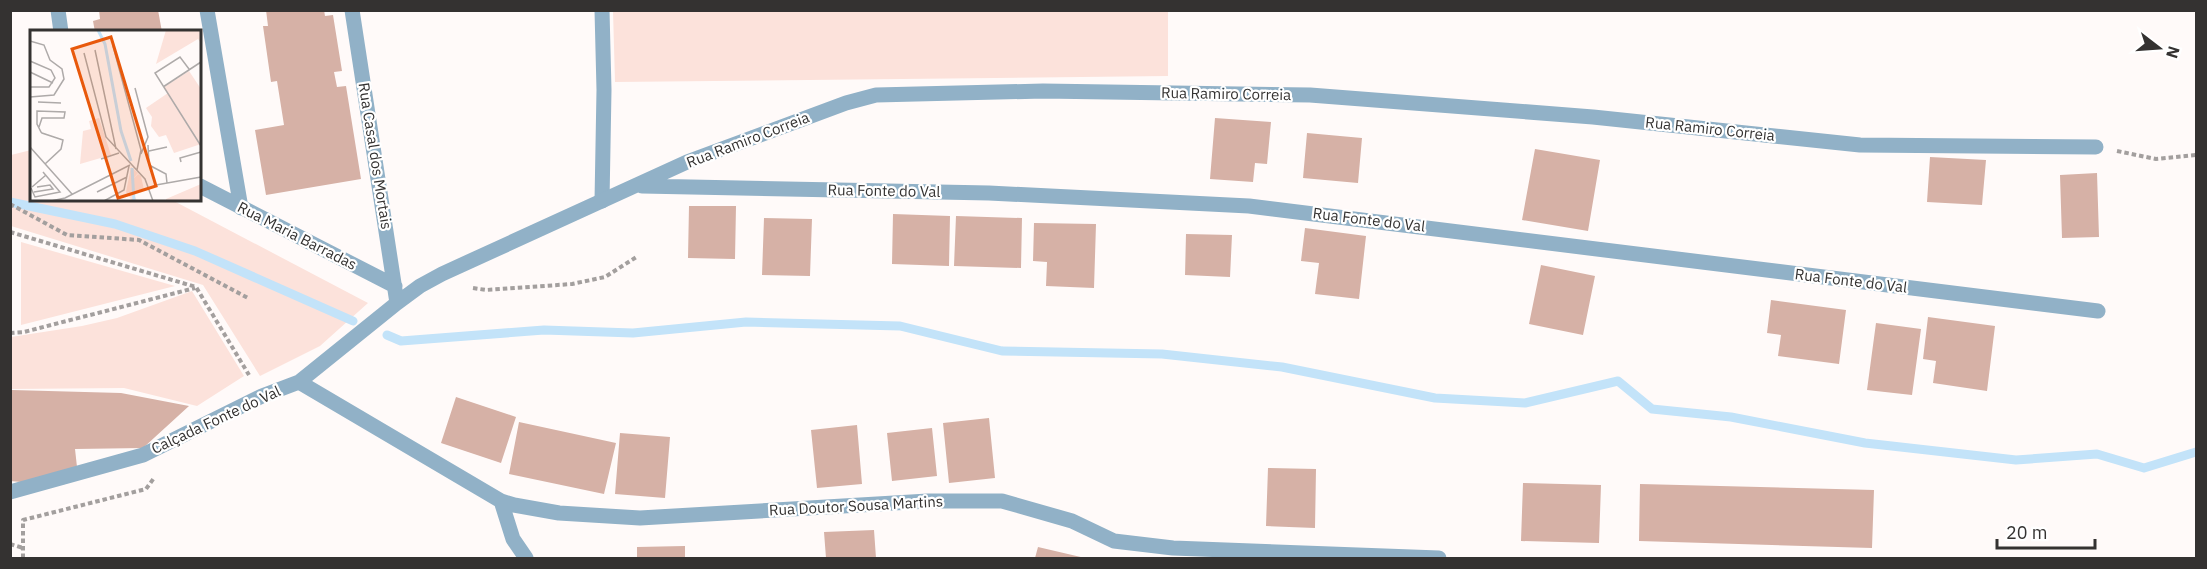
<svg xmlns="http://www.w3.org/2000/svg" width="2207" height="569" font-family="'IBM Plex Sans',sans-serif">
	<style>
		.green { fill: #fce2db }
		.lines { fill: none; stroke-linecap: round; stroke-linejoin: round }
		.stream { stroke: #c3e3f9; stroke-width: 9 }
		.building { fill: #d6b1a6 }
		.path { stroke: #a39f9e; stroke-width: 4; stroke-dasharray: 4.5 3; stroke-linecap: butt }
		.lane { stroke: #91b1c7; stroke-width: 15 }
		.street { stroke: #91b1c7; stroke-width: 15 }
		.labels { text-anchor: middle; stroke-width: 4.5; stroke-linejoin: round; paint-order: stroke }
		.street-label { font-size: 15px; fill: #343231; stroke: #fff }
		.inset-river { fill: none; stroke: #c3e3f9; stroke-width: 3 }
		.inset-road { fill: none; stroke: #aeaaa9; stroke-width: 1.5 }
		.view { fill: #e8590c; fill-opacity: 0.15; stroke: #e8590c; stroke-width: 3 }
		.inset-edge { fill: none; stroke: #343231; stroke-width: 3 }
	</style>
	<rect width="100%" height="100%" fill="#fffaf9"/>
	<path class="green" d="M613,11H1168V76L615,82Z
		M31,150L32,200H172L368,303L320,346L260,376L203,285L11,226V155Z
		M21,242L175,286L21,325Z
		M192,291L244,376L197,406L124,388L11,389V337L82,326L117,318Z"/>
	<g class="lines">
		<path class="stream" d="M10,202L115,224L195,251L353,321
			M387,335L401,341L544,330L633,333L746,322L900,326L1002,351L1162,354L1282,367L1435,398L1525,403L1618,381L1652,409L1731,417L1865,443L2016,460L2097,454L2144,468L2196,452"/>
	</g>
	<path class="building" d="M99,10H158L162,32H95L93,21L100,19Z
		M266,10H324L325,16L333,15L342,71L334,72L337,87L346,86L361,179L266,195L255,130L284,125L277,81L271,82L263,26H268Z
		M1215,118L1271,122L1267,164L1255,163L1253,182L1210,179Z
		M1307,133L1362,138L1358,183L1303,178Z
		M1535,149L1600,160L1588,231L1522,220Z
		M1930,157L1986,160L1982,205L1927,202Z
		M2097,173L2099,237L2062,238L2060,175Z
		M689,206H736L735,259L688,258Z
		M893,214L950,216L949,266L892,264Z
		M956,216L1022,218L1021,268L954,266Z
		M764,218L812,219L810,276L762,275Z
		M1034,223L1096,224L1094,288L1046,286L1047,262L1033,261Z
		M1305,228L1366,236L1359,299L1315,294L1319,263L1301,261Z
		M1186,234L1232,235L1230,277L1185,275Z
		M1541,265L1595,276L1583,335L1529,324Z
		M1771,300L1846,310L1839,364L1778,356L1781,335L1767,333Z
		M1928,317L1995,326L1987,391L1933,383L1936,361L1923,359Z
		M1876,323L1921,329L1912,395L1867,390Z
		M12,390L121,393L189,406L143,448L75,449L77,467L21,482L10,481Z
		M456,397L516,417L501,463L441,443Z
		M989,418L995,478L949,483L943,423Z
		M519,422L616,443L604,494L509,474Z
		M857,425L862,484L817,488L811,430Z
		M932,428L937,476L892,481L887,433Z
		M620,433L670,437L665,498L615,494Z
		M1268,468L1316,469L1315,528L1266,526Z
		M1523,483L1601,485L1599,543L1521,541Z
		M1640,484L1874,490L1872,548L1639,541Z
		M874,530L876,558H826L824,532Z
		M685,546V558H637V547Z
		M1038,547L1085,558H1035Z"/>
	<g class="lines">
		<path class="path" d="M2117,151L2156,159L2196,155
			M10,204L67,235L139,240L248,298
			M10,232L196,287L249,375
			M473,288L486,290L572,284L605,277L638,256
			M10,333L24,332L195,288
			M10,544L23,548
			M23,558V520L146,489L154,478"/>
		<path class="lane" d="M602,201L604,90L602,10"/>
		<path class="street" d="M58,10L61,32
			M207,10L241,208
			M352,10L397,303
			M200,186L395,286
			M642,186L989,193L1249,206L2098,311
			M299,382L501,501L514,505L559,513L640,518L928,501H1002L1072,521L1114,541L1173,548L1439,558
			M10,492L143,455L262,396L299,382L397,303L420,286L442,274L687,162L846,103L876,95L1043,91L1310,95L1593,117L1860,145L2096,147
			M501,501L513,539L526,558"/>
	</g>
	<g class="labels">
		<g class="street-label">
			<text transform="translate(1226 94) rotate(1)" y="5">Rua Ramiro Correia</text>
			<text transform="translate(1710 129) rotate(6)" y="5">Rua Ramiro Correia</text>
			<text transform="translate(748 140) rotate(-21)" y="5">Rua Ramiro Correia</text>
			<text transform="translate(375 156) rotate(81)" y="5">Rua Casal dos Mortais</text>
			<text transform="translate(884 191) rotate(1)" y="5">Rua Fonte do Val</text>
			<text transform="translate(1369 220) rotate(7)" y="5">Rua Fonte do Val</text>
			<text transform="translate(297 236) rotate(27)" y="5">Rua Maria Barradas</text>
			<text transform="translate(1851 281) rotate(7)" y="5">Rua Fonte do Val</text>
			<text transform="translate(216 420) rotate(-25)" y="5">Calçada Fonte do Val</text>
			<text transform="translate(856 506) rotate(-3)" y="5">Rua Doutor Sousa Martins</text>
		</g>
	</g>
	<g transform="translate(30 30)">
		<rect width="171" height="171" fill="#fffaf9"/>
		<path d="M136,0H171V13L168,9L126,34ZM159,41L171,59V114L144,123L136,105L129,107L121,96L122,87L116,78L138,63L134,57ZM69,88L81,125L50,134L53,101L61,99L59,91ZM101,137L108,143L103,149L108,144L111,146L114,160L103,162L107,171H102L96,162ZM171,154V171H136V169Z" fill="#fce2db"/>
		<path class="inset-river" d="M68,0L75,14L91,101L101,131M102,138L104,171"/>
		<path class="inset-road" d="M0,11L14,15L20,30L32,39L34,49L24,65L0,67M83,16L111,120L107,140M65,20L86,119M54,23L76,107L115,149L123,171M0,31L21,40L25,48L19,57H0M159,39L150,27L125,43L171,116M0,42L23,53M133,57L171,32M105,58L118,107L111,124M8,72L31,73M9,97L12,88H34L35,82L7,81V94L11,102L12,103L33,110L31,119L15,134M118,115L119,135M0,117L42,164M119,121L137,117M71,129L89,123M151,132L150,128L171,122M119,135L136,144L137,153M126,155L171,147M2,157L16,145M1,158L5,167L30,162L13,142M4,162L23,159L20,155L7,157M67,162L97,147M21,171L35,168L100,135M74,171L94,160L99,136"/>
		<path class="view" d="M81,7L126,156L88,168L42,19Z"/>
		<rect width="171" height="171" class="inset-edge"/>
	</g>
	<rect width="2207" height="569" fill="none" stroke="#343231" stroke-width="24"/>
	<g transform="translate(2159 48) rotate(107)" stroke="#ffffff" stroke-width="4.5" paint-order="stroke">
	<path d="M0-4.5L10 22L0 15L-10 22Z" fill="#343231"/>
	<text y="-9" font-size="16" font-weight="bold" text-anchor="middle" fill="#343231">N</text>
	</g>
	<path d="M1997 539v9h98v-9" fill="none" stroke="#343231" stroke-width="3"/>
	<text x="2006" y="539" font-size="18" fill="#343231" stroke="#ffffff" stroke-width="4.5" paint-order="stroke">20 m</text>
</svg>
